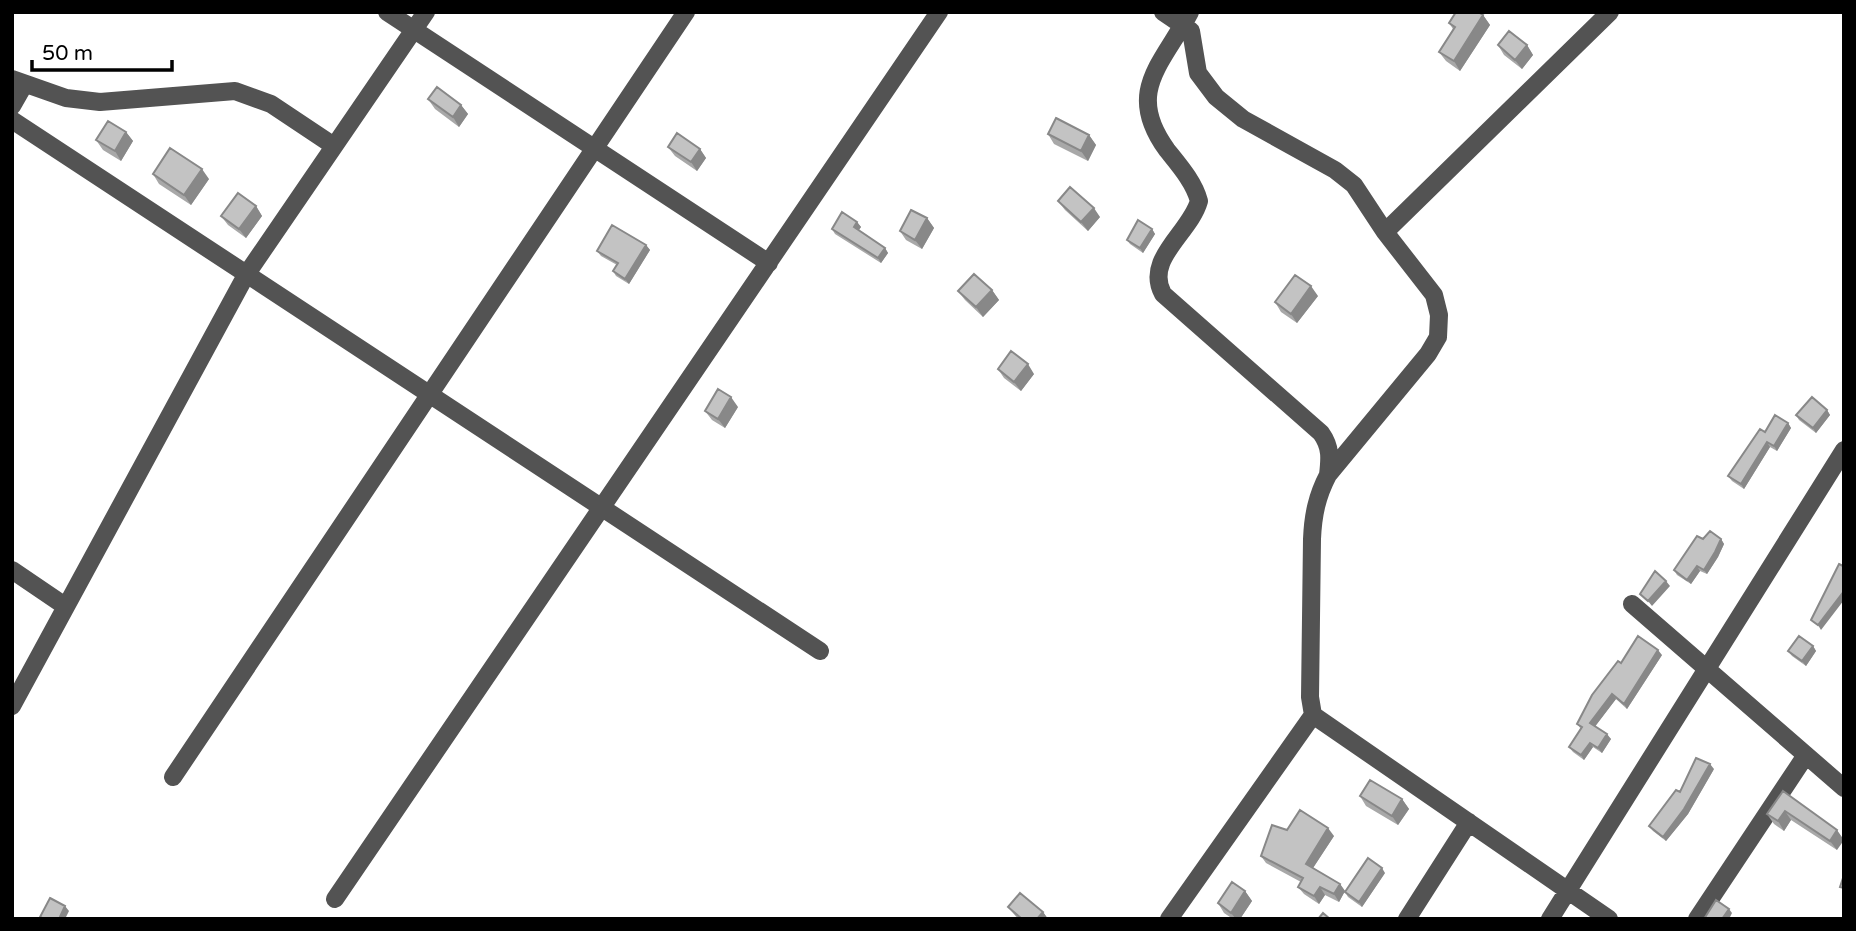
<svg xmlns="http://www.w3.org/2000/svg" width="1856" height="931" font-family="'Varela Round',sans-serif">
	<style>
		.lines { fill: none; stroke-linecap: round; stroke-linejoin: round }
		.minor { stroke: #535353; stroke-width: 18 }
		.wall { fill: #a8a8a8 }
		.shaded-wall { fill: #888 }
		.building { fill: #c3c3c3; stroke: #888; stroke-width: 2 }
	</style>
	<rect width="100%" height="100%" fill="#fff"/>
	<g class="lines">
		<path class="minor" d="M387,12L769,263
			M1163,12L1191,31L1198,73L1216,97L1243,119L1335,170L1354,185L1385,232L1434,295L1439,315L1438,337L1428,354L1328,475C1317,496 1313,515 1312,539L1310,697L1313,715L1609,919
			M1190,12C1163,64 1124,91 1167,150C1179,165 1194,182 1199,201C1190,233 1144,259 1163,294L1321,433C1331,447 1330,458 1328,475
			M12,79L66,98L100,102L235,91L271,104L334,146
			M12,106L24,85
			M12,120L820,651
			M1385,232L1610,12
			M12,570L65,606
			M1632,604L1844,788
			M12,706L246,275L426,12
			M173,777L686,12
			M335,899L939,12
			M1169,919L1313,715
			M1407,919L1469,822
			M1550,919L1844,450
			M1697,919L1806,755"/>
	</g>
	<path class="wall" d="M1483,15L1490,25L1460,71L1446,61L1439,52L1453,29L1449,23Z
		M1498,45H1527L1533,55L1522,69L1504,55Z
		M428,99L461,105L468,114L459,127L435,109Z
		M126,132L133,141L121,161L103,150L96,140Z
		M1048,134L1089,135L1096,145L1088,161L1054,144Z
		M668,147L700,149L706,158L697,171L675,156Z
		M153,174L209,179L191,205L159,184Z
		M1058,201L1100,217L1088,231L1065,210Z
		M256,206L262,216L246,238L228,225L221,216Z
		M927,218L934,228L922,249L906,240L900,231Z
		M857,222L861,227L859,230L885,248L888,253L881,263L835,234L832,229Z
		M1152,229L1155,234L1143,253L1130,244L1127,240Z
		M646,245L650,250L629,284L616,276L613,271L617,265L601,256L597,251Z
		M992,290L999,300L983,317L965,300L958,291Z
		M1318,296L1297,323L1281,312L1275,302Z
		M998,369L1034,374L1021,391L1004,378Z
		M738,407L725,428L712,420L705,411Z
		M1827,410L1830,415L1816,433L1799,420L1796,415Z
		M1788,423L1791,428L1777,451L1770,447L1744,489L1732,481L1728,476L1765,432Z
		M1703,539H1721L1724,544L1718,557L1707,574L1700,571L1691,584L1677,575L1674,570Z
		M1813,646L1816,651L1806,666L1792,656L1788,651Z
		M1662,655L1627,709L1616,699L1595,726L1611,739L1602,753L1593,747L1584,760L1573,752L1569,747L1581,729L1577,724L1621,663Z
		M1714,769L1688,814L1666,841L1653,831L1649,826L1680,792Z
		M1783,791L1837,830V850L1791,820L1784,831L1774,824L1767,814Z
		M1360,796L1402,799L1409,809L1398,825L1366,806Z
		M1287,830L1334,836L1313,868L1340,884L1345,891L1339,902L1325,895L1319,904L1304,894L1298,887L1301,882L1266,863L1261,856Z
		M1385,873L1362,907L1348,897L1345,892Z
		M1245,891L1252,901L1240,919H1233L1224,913L1218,903Z
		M1008,907L1043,912L1048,919H1018Z"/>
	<path class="shaded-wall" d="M1483,15L1490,25L1460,71L1454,61Z
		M1527,45L1533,55L1522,69L1515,60Z
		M461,105L468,114L459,127L453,117Z
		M126,132L133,141L121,161L115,151Z
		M1089,135L1096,145L1088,161L1081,151Z
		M700,149L706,158L697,171L691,162Z
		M202,169L209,179L191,205L184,195Z
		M256,206L262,216L246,238L239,229Z
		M1094,208L1100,217L1088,231L1081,222Z
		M927,218L934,228L922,249L915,240Z
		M857,222L861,227L858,231L854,227Z
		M1152,229L1155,234L1143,253L1140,248Z
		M646,245L650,250L629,284L625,279Z
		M885,248L888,253L881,263L878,258Z
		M1311,286L1318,296L1297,323L1291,314Z
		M992,290L999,300L983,317L976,307Z
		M1028,364L1034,374L1021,391L1014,382Z
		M731,397L738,407L725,428L718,419Z
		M1827,410L1830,415L1816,433L1813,428Z
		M1788,423L1791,428L1777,451L1774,446Z
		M1767,442L1770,447L1744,489L1741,484Z
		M1721,539L1724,544L1718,557L1707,574L1704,570Z
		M1697,566L1700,571L1691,584L1687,580Z
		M1666,581L1670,586L1652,606L1648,601Z
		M1844,591V600L1821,630L1818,625Z
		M1813,646L1816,651L1806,666L1802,661Z
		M1658,650L1662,655L1627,709L1624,704Z
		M1612,694L1616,699L1594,728L1590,723Z
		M1607,734L1611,739L1602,753L1598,748Z
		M1590,743L1593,747L1584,760L1581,755Z
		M1710,764L1714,769L1688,814L1666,841L1663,837Z
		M1402,799L1409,809L1398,825L1392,816Z
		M1785,811L1791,820L1784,831L1778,821Z
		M1328,828L1334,836L1311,871L1306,864Z
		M1837,830L1844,840L1837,850L1830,841Z
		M1382,868L1385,873L1362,907L1359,902Z
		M1340,884L1345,891L1339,902L1334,894Z
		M1320,887L1325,895L1319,904L1314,896Z
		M1245,891L1252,901L1240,919H1236L1231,913Z
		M65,906L69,911L65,919H59Z
		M1729,909L1732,913L1729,919H1722Z
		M1043,912L1048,919H1037Z"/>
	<path class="building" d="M1456,12H1478L1483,15L1454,61L1439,52L1455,27L1449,23Z
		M1509,31L1527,45L1515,60L1498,45Z
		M437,87L461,105L453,117L428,99Z
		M1056,118L1089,135L1081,151L1048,134Z
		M108,121L126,132L115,151L96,140Z
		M677,133L700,149L691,162L668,147Z
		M170,148L202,169L184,195L153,174Z
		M1070,187L1094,208L1081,222L1058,201Z
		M238,193L256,206L239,229L221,216Z
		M911,210L927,218L915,240L900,231Z
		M842,212L857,222L854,227L885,248L878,258L832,229Z
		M1138,220L1152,229L1140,248L1127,240Z
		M612,225L646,245L625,279L613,271L618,263L597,251Z
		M974,274L992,290L976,307L958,291Z
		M1295,275L1311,286L1291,314L1275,302Z
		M1011,351L1028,364L1014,382L998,369Z
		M718,389L731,397L718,419L705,411Z
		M1812,397L1827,410L1813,428L1796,415Z
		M1775,415L1788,423L1774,446L1767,442L1741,484L1728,476L1760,429L1765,432Z
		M1710,531L1721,539L1715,552L1704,570L1697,566L1687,580L1674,570L1697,536L1703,539Z
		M1839,564L1843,566L1844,565V591L1818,625L1811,620Z
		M1655,571L1666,581L1648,601L1640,594Z
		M1638,636L1658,650L1624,704L1612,694L1590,723L1607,734L1598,748L1590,743L1581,755L1569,747L1582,727L1577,724L1592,695L1618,661L1621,663Z
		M1799,636L1813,646L1802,661L1788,651Z
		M1696,758L1710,764L1684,809L1663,837L1649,826L1676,790L1680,792Z
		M1370,780L1402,799L1392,816L1360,796Z
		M1783,791L1837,830L1830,841L1785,811L1778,821L1767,814Z
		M1300,810L1328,828L1306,864L1340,884L1334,894L1320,887L1314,896L1298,887L1303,878L1261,856L1272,825L1287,830Z
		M1368,858L1382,868L1359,902L1345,892Z
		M1844,875V888L1840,887Z
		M1232,882L1245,891L1231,913L1218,903Z
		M1020,893L1043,912L1037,919H1022L1008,907Z
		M50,898L65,906L59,919H44L40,917Z
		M1716,900L1729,909L1722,919H1704Z
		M1323,913L1330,919H1318Z"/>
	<rect width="1856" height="931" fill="none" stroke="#000000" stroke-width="28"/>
	<path d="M32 60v10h140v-10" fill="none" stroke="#000000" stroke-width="3.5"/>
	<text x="42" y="60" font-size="21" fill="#000000" stroke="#ffffff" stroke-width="5" paint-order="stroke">50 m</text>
</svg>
